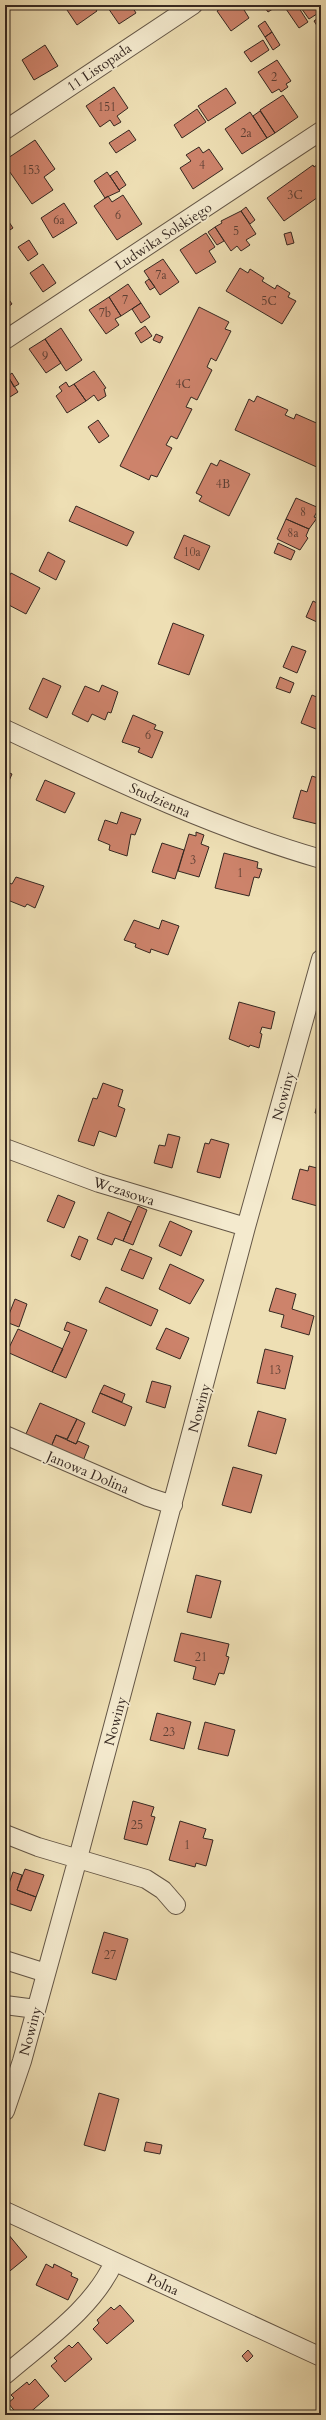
<svg xmlns="http://www.w3.org/2000/svg" width="326" height="2420" font-family="Cardo,serif">
	<style>
		.building { fill: #cd836b; stroke: #362821 }
		.lines { fill: none; stroke-linecap: round; stroke-linejoin: round }
		.minor-casing { stroke: #645646; stroke-width: 20 }
		.minor { stroke: #f4eace; stroke-width: 18 }
		.labels { text-anchor: middle; stroke-width: 3.5; stroke-linejoin: round; paint-order: stroke }
		.number-label { font-size: 12px; fill: #5c3f34 }
		.street-label { font-size: 14px; fill: #362821; stroke: #f4eace }
	</style>
	<rect width="100%" height="100%" fill="#eedfb4"/>
	<filter id="stains"><feTurbulence type="fractalNoise" baseFrequency=".005" numOctaves="4"/><feColorMatrix values="0 0 0 0 .2 0 0 0 0 .09 0 0 0 0 .02 0 0 0 .5 -.17"/></filter>
	<radialGradient id="worn" r=".72"><stop offset=".6" stop-color="#630" stop-opacity="0"/><stop offset="1" stop-color="#630" stop-opacity=".3"/></radialGradient>
	<path class="building" d="M67,5H93L97,11L77,25L65,7Z
		M106,5H131L136,13L119,24Z
		M226,5H241L249,18L231,31L217,11Z
		M263,5H279L268,12Z
		M292,5H297L308,22L299,28L286,9Z
		M299,5H316L320,12L309,19Z
		M321,16V32L314,21Z
		M265,21L272,32L265,37L258,26Z
		M272,32L280,45L273,50L265,37Z
		M263,40L269,50L251,62L244,52Z
		M45,45L58,66L34,80L22,60Z
		M277,60L291,81L286,84L288,87L281,92L279,89L272,93L258,72Z
		M114,87L128,108L117,116L121,122L114,126L110,120L100,127L86,106Z
		M226,88L236,103L208,121L198,106Z
		M283,95L298,117L275,133L260,110Z
		M197,109L206,122L182,138L174,125Z
		M260,111L275,133L267,138L253,116Z
		M250,112L267,138L242,154L225,129Z
		M129,130L136,140L116,153L109,143Z
		M35,140L55,169L44,177L53,190L32,204L5,165V160Z
		M199,147L203,153L209,149L223,169L193,189L180,168L191,161L186,155Z
		M321,162V195L284,221L267,198L313,165L314,167Z
		M117,171L126,185L119,190L110,176Z
		M107,172L120,191L105,198L94,181Z
		M123,195L142,224L117,240L94,206L108,196L112,202Z
		M64,203L77,223L53,238L41,218Z
		M246,207L255,220L250,224L241,211Z
		M241,211L256,234L246,240L250,245L241,251L237,246L231,251L215,227L222,223L221,221Z
		M5,216L13,228L5,233Z
		M215,227L224,241L217,245L208,232Z
		M291,232L294,243L287,245L284,234Z
		M206,233L215,247L209,251L216,262L196,274L180,250Z
		M29,240L38,254L28,261L18,247Z
		M163,259L179,282L160,295L144,271Z
		M43,264L56,283L43,292L30,273Z
		M240,268L248,273L250,269L264,278L262,281L275,289L277,285L290,293L288,297L296,301L282,324L226,291Z
		M149,279L155,287L150,290L145,282Z
		M128,284L141,303L121,316L109,297Z
		M5,294L12,304L5,309Z
		M109,297L121,316L115,319L119,325L106,334L89,310Z
		M141,303L150,317L141,323L132,309Z
		M199,307L229,322L225,329L231,331L216,361L211,358L207,367L212,370L197,400L191,397L186,407L192,409L177,439L171,436L166,445L172,448L157,477L151,475L149,480L120,466Z
		M145,326L152,336L141,343L135,333Z
		M61,328L82,360L66,371L45,339Z
		M156,334L163,337L160,343L153,340Z
		M45,339L61,363L46,373L29,349Z
		M94,371L106,388L104,389L106,396L98,401L94,395L86,401L74,384Z
		M5,372L18,392L5,400Z
		M12,373L19,384L14,387L8,376Z
		M66,382L69,387L74,384L86,401L67,413L56,396L62,391L59,387Z
		M257,396L288,410L285,415L294,419L296,414L321,425V469L235,430L249,399L254,402Z
		M98,420L109,436L99,443L88,427Z
		M220,460L250,474L229,516L199,501L202,496L196,493L211,463L217,466Z
		M296,498L319,508L314,517L317,518L309,529L286,519Z
		M76,506L134,532L127,546L69,521Z
		M286,519L309,529L306,536L308,538L300,550L277,539Z
		M184,535L210,546L199,570L174,558Z
		M278,543L295,551L291,560L274,553Z
		M48,552L65,561L56,580L39,571Z
		M11,573L40,588L26,614L5,603V584Z
		M313,601L321,605V612L317,622L306,617Z
		M173,623L204,635L189,675L158,664Z
		M292,646L306,651L297,673L283,667Z
		M280,677L294,683L290,693L276,688Z
		M43,678L61,686L47,718L29,709Z
		M102,685L118,692L111,713L108,712L105,720L92,714L88,722L72,714L85,686L99,692Z
		M312,695L321,699V731L301,723Z
		M133,715L156,725L154,729L163,732L152,758L138,752L140,748L122,742Z
		M5,771L12,774L5,790Z
		M312,776L321,779V825L293,818L301,790L307,792Z
		M45,780L75,793L65,813L36,800Z
		M121,812L141,819L135,835L131,834L127,856L109,850L110,845L98,840L105,820L117,824Z
		M196,832L204,835L201,844L209,847L199,877L178,871L189,834L196,836Z
		M162,843L184,850L175,879L152,872Z
		M224,853L258,862L257,868L262,869L259,878L254,877L249,896L215,888Z
		M16,877L44,886L35,908L27,904L25,907L5,899L9,883L12,884Z
		M134,920L159,929L162,920L179,926L168,955L151,949L150,953L135,947L136,944L124,940Z
		M239,1002L275,1012L271,1029L262,1027L260,1033L262,1034L259,1048L250,1045L249,1047L229,1039Z
		M103,1083L123,1090L118,1106L125,1109L116,1137L99,1131L94,1146L78,1141L93,1098L97,1099Z
		M321,1091V1114L315,1113Z
		M168,1134L180,1137L172,1168L154,1163L159,1145L165,1146Z
		M211,1139L229,1144L220,1178L197,1172L205,1143L209,1144Z
		M309,1166L321,1169V1207L292,1199L300,1169L308,1171Z
		M58,1195L75,1202L64,1228L47,1221Z
		M138,1206L147,1210L133,1245L123,1241Z
		M108,1212L131,1222L123,1241L115,1238L112,1245L97,1239Z
		M170,1221L192,1231L181,1256L159,1246Z
		M79,1236L88,1240L80,1260L71,1256Z
		M130,1249L152,1258L143,1279L121,1270Z
		M170,1264L204,1280L190,1304L159,1289Z
		M106,1287L158,1310L151,1326L99,1302Z
		M276,1288L296,1294L292,1309L314,1316L309,1335L281,1327L284,1315L269,1311Z
		M15,1299L27,1304L19,1327L6,1322Z
		M67,1322L87,1330L66,1378L52,1372L70,1332L64,1330Z
		M166,1328L189,1338L180,1359L156,1349Z
		M18,1329L63,1349L52,1372L7,1352Z
		M265,1349L293,1356L285,1389L257,1383Z
		M152,1381L171,1386L165,1408L146,1402Z
		M104,1385L125,1394L122,1402L100,1393Z
		M100,1393L132,1407L125,1426L92,1412Z
		M40,1403L77,1419L67,1439L56,1435L51,1447L25,1436Z
		M258,1411L286,1419L276,1454L248,1446Z
		M77,1419L85,1423L76,1444L67,1440Z
		M56,1435L76,1444L78,1441L89,1446L83,1461L51,1447Z
		M233,1467L262,1475L251,1513L222,1505Z
		M196,1575L221,1581L211,1618L187,1612Z
		M181,1633L229,1644L226,1656L229,1657L224,1674L219,1673L215,1685L193,1679L196,1667L174,1661Z
		M157,1713L191,1722L184,1749L150,1740Z
		M205,1722L235,1730L228,1756L198,1749Z
		M133,1801L154,1807L151,1816L155,1817L147,1845L124,1839Z
		M180,1821L206,1829L203,1838L213,1840L206,1866L196,1863L195,1867L169,1860Z
		M25,1869L44,1875L36,1897L17,1890Z
		M13,1872L22,1875L17,1890L36,1897L31,1911L5,1902V1895Z
		M104,1932L128,1939L116,1980L92,1973Z
		M99,2093L119,2099L105,2151L84,2145Z
		M146,2142L162,2145L160,2154L144,2151Z
		M8,2234L27,2257L5,2275V2237Z
		M46,2264L53,2268L54,2264L72,2273L71,2276L78,2279L68,2300L36,2285Z
		M120,2305L134,2321L107,2344L93,2329L99,2323L97,2320L111,2307L114,2310Z
		M78,2342L92,2359L65,2382L51,2366L57,2361L54,2358L69,2345L72,2348Z
		M248,2350L253,2356L247,2362L242,2356Z
		M35,2379L49,2396L27,2415H18L8,2403L14,2398L11,2395L27,2382L29,2385Z"/>
	<g class="lines">
		<defs>
			<path id="minor" d="M5,130L193,5
				M5,340L321,131
				M5,729C109,778 210,827 321,859
				M5,1148L99,1183L246,1227
				M5,1435L148,1497L173,1505
				M5,1834L38,1847L146,1879L163,1890L176,1905
				M5,1960L46,1973
				M5,2005L36,2009
				M5,2111L22,2061L78,1858L246,1227L321,959
				M5,2211L321,2357
				M5,2375C43,2342 93,2309 114,2262"/>
		</defs>
		<use href="#minor" class="minor-casing"/>
		<use href="#minor" class="minor"/>
	</g>
	<g class="labels">
		<g class="number-label">
			<text x="274" y="81">2</text>
			<text x="107" y="111">151</text>
			<text x="246" y="137">2a</text>
			<text x="202" y="169">4</text>
			<text x="31" y="174">153</text>
			<text x="295" y="199">3C</text>
			<text x="118" y="219">6</text>
			<text x="59" y="224">6a</text>
			<text x="236" y="235">5</text>
			<text x="161" y="279">7a</text>
			<text x="125" y="304">7</text>
			<text x="269" y="305">5C</text>
			<text x="105" y="317">7b</text>
			<text x="45" y="360">9</text>
			<text x="183" y="388">4C</text>
			<text x="223" y="488">4B</text>
			<text x="303" y="516">8</text>
			<text x="293" y="537">8a</text>
			<text x="192" y="556">10a</text>
			<text x="148" y="739">6</text>
			<text x="193" y="864">3</text>
			<text x="240" y="877">1</text>
			<text x="275" y="1374">13</text>
			<text x="201" y="1661">21</text>
			<text x="169" y="1736">23</text>
			<text x="137" y="1829">25</text>
			<text x="187" y="1849">1</text>
			<text x="110" y="1959">27</text>
		</g>
		<g class="street-label">
			<text transform="translate(99 67) rotate(-34)" y="5">11 Listopada</text>
			<text transform="translate(163 236) rotate(-33)" y="5">Ludwika Solskiego</text>
			<text transform="translate(160 800) rotate(24)" y="5">Studzienna</text>
			<text transform="translate(283 1096) rotate(-75)" y="5">Nowiny</text>
			<text transform="translate(124 1191) rotate(18)" y="5">Wczasowa</text>
			<text transform="translate(199 1408) rotate(-75)" y="5">Nowiny</text>
			<text transform="translate(88 1472) rotate(23)" y="5">Janowa Dolina</text>
			<text transform="translate(115 1721) rotate(-75)" y="5">Nowiny</text>
			<text transform="translate(30 2031) rotate(-75)" y="5">Nowiny</text>
			<text transform="translate(163 2284) rotate(25)" y="5">Polna</text>
		</g>
	</g>
	<rect width="326" height="2420" fill="none" stroke="#eedfb4" stroke-width="20"/>
	<rect x="6" y="6" width="314" height="2408" fill="none" stroke="#362821" stroke-width="2"/>
	<rect x="10" y="10" width="306" height="2400" fill="none" stroke="#362821"/>
	<rect width="100%" height="100%" filter="url(#stains)"/>
	<rect width="100%" height="100%" fill="url(#worn)"/>
</svg>
